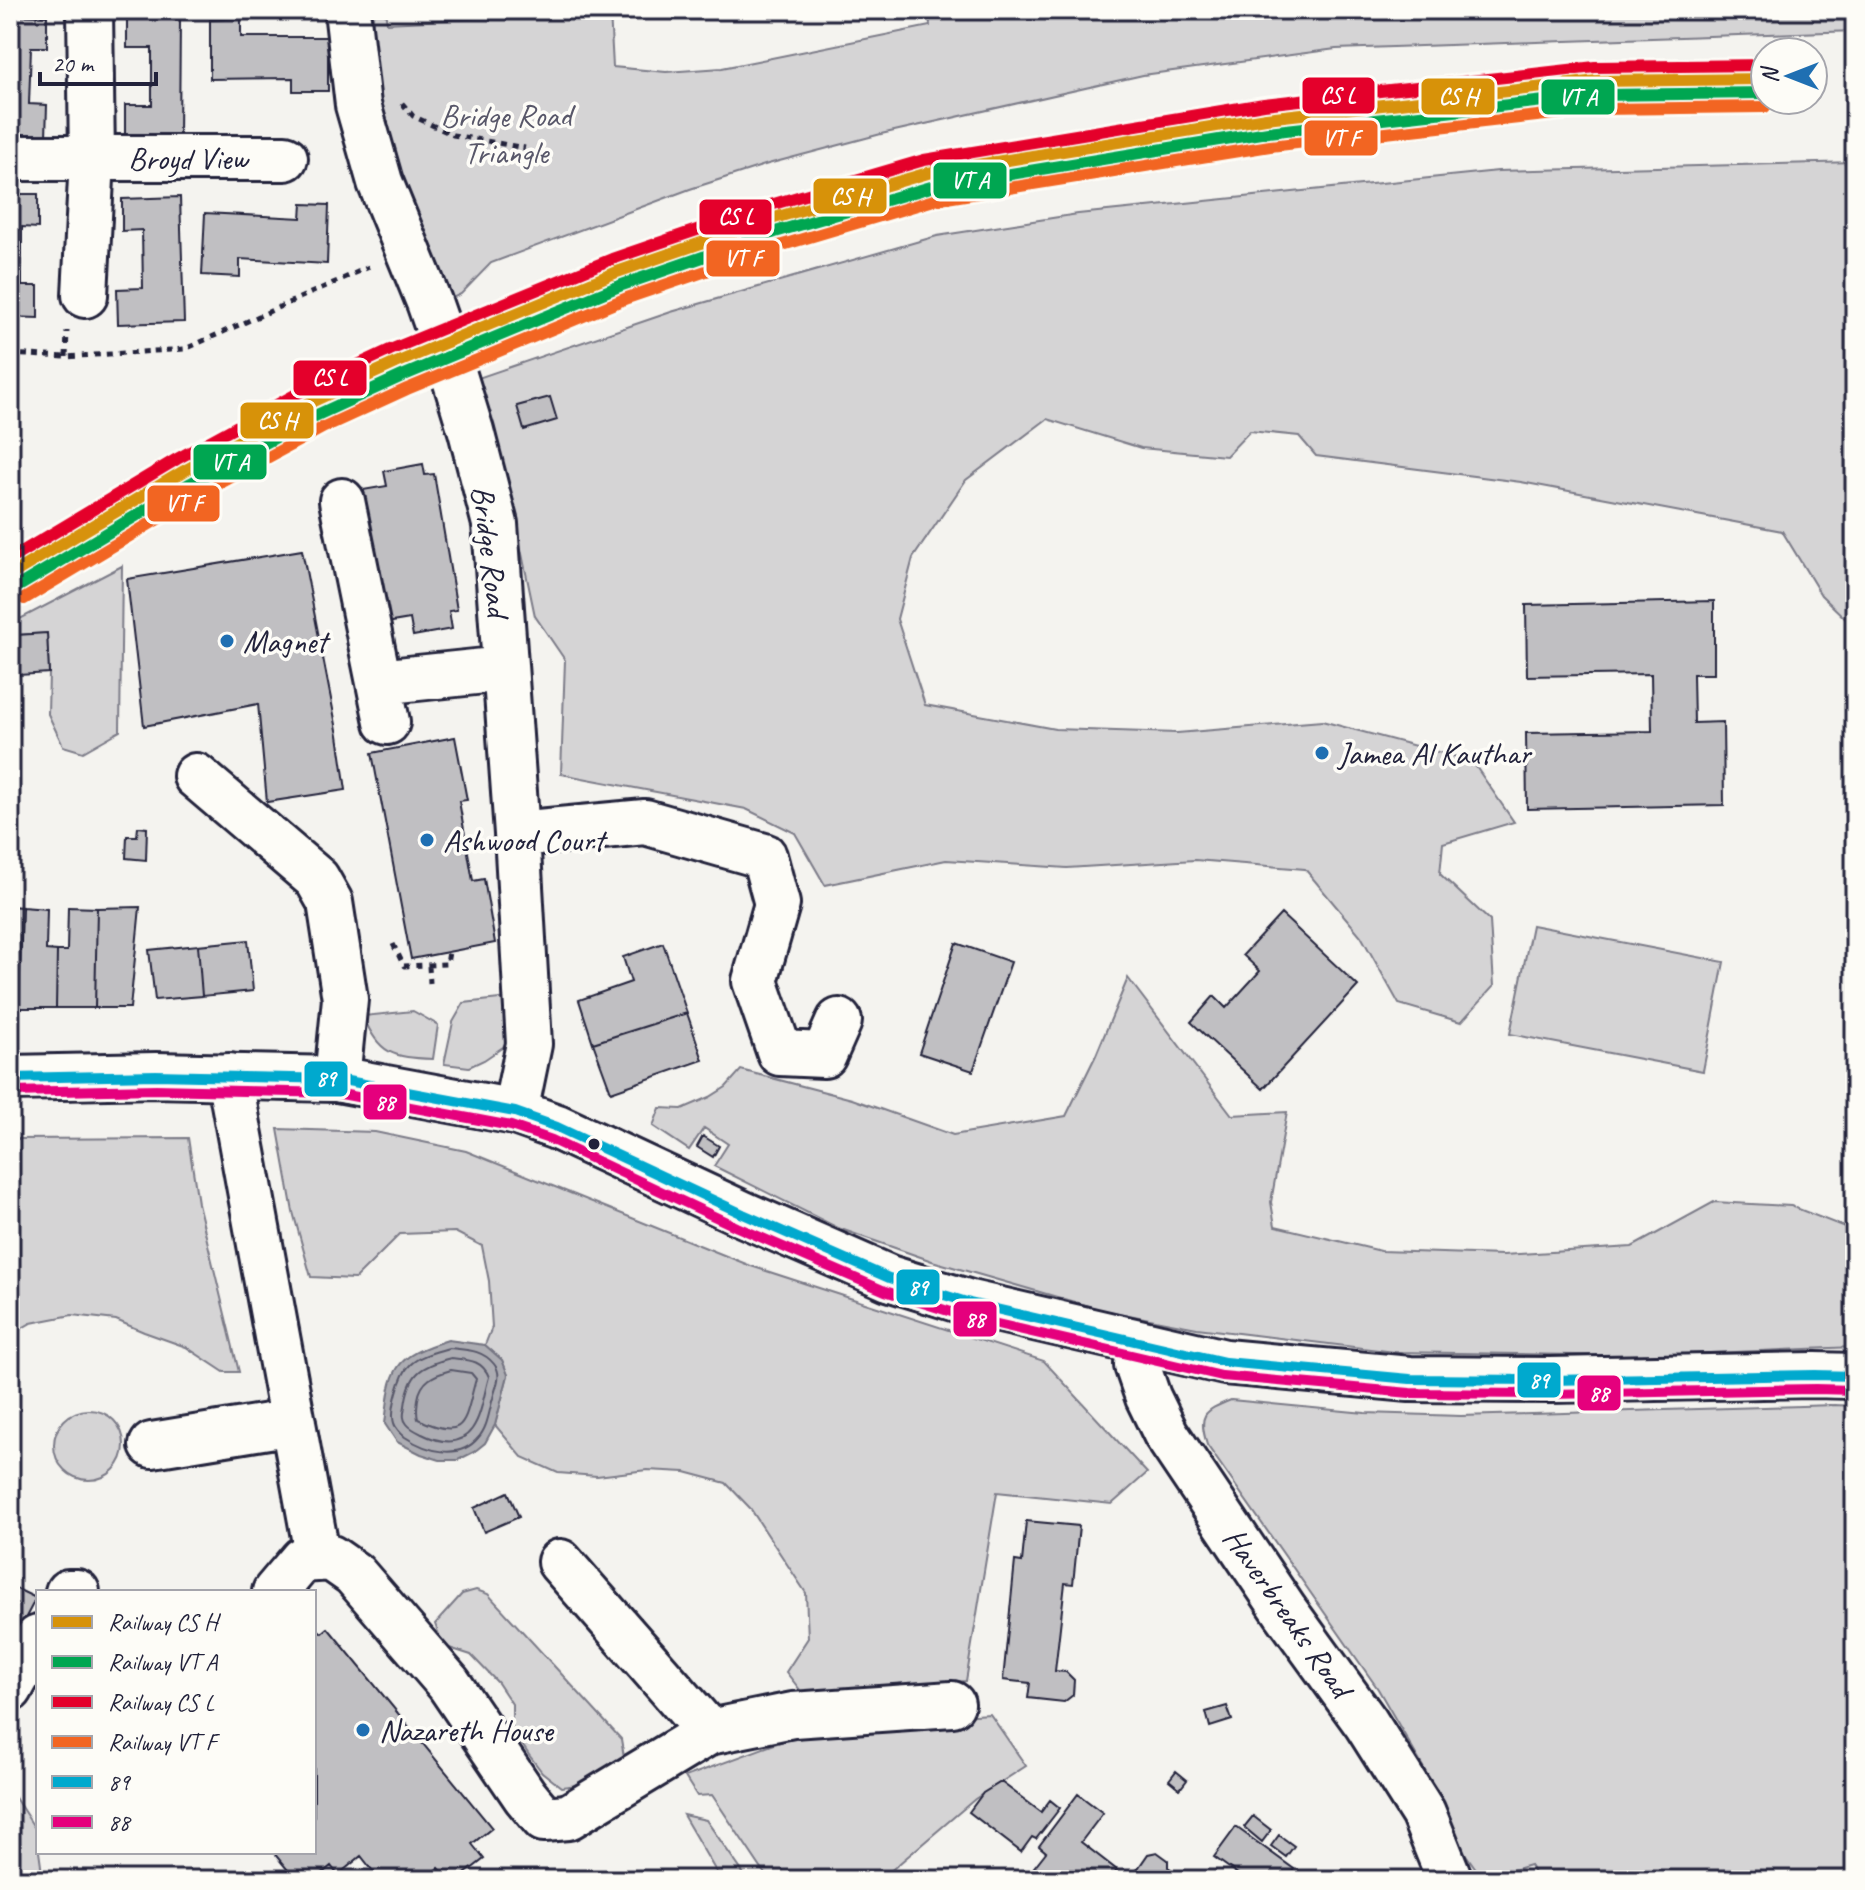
<svg xmlns="http://www.w3.org/2000/svg" width="1865" height="1890" font-family="Caveat,sans-serif">
	<style>
		.green { fill: #d5d4d5; stroke: #7c7b88; stroke-width: 2 }
		.water { fill: #acacb2; stroke: #757582; stroke-width: 2 }
		.lines { fill: none; stroke-linecap: round; stroke-linejoin: round }
		.shore { stroke: #59596b; stroke-width: 2 }
		.building { fill: #c0bfc2; stroke: #22223b; stroke-width: 2 }
		.minor-casing { stroke: #22223b; stroke-width: 50 }
		.major-casing { stroke: #22223b; stroke-width: 50 }
		.path { stroke: #22223b; stroke-width: 5; stroke-dasharray: 6 6; stroke-linecap: butt }
		.minor { stroke: #fdfcf7; stroke-width: 44 }
		.major { stroke: #fdfcf7; stroke-width: 44 }
		.bus-1-casing { stroke: #fdfcf7; stroke-width: 16 }
		.bus-2-casing { stroke: #fdfcf7; stroke-width: 16 }
		.bus-1 { stroke: #00a9ce; stroke-width: 10 }
		.bus-2 { stroke: #e5007d; stroke-width: 10 }
		.rail-1-casing { stroke: #fdfcf7; stroke-width: 18 }
		.rail-2-casing { stroke: #fdfcf7; stroke-width: 18 }
		.rail-3-casing { stroke: #fdfcf7; stroke-width: 18 }
		.rail-4-casing { stroke: #fdfcf7; stroke-width: 18 }
		.rail-1 { stroke: #d79209; stroke-width: 12 }
		.rail-2 { stroke: #00a651; stroke-width: 12 }
		.rail-3 { stroke: #e4002b; stroke-width: 12 }
		.rail-4 { stroke: #f26522; stroke-width: 12 }
		.poi-dot { fill: #1f6fb2; stroke: #fdfcf7; stroke-width: 3 }
		.bus-dot { fill: #22223b; stroke: #fdfcf7; stroke-width: 3 }
		.labels { text-anchor: middle; stroke-width: 7; stroke-linejoin: round; paint-order: stroke }
		.park-label { font-size: 32px; fill: #585769; stroke: #fdfcf7 }
		.street-label { font-size: 32px; fill: #22223b; stroke: #fdfcf7 }
		.poi-label { font-size: 32px; fill: #22223b; stroke: #fdfcf7; text-anchor: start }
		.line-badge { stroke: #fdfcf7; stroke-width: 3 }
		.badge-label { font-size: 22px; text-anchor: middle; font-weight: bold; fill: #fff }
	</style>
	<rect width="100%" height="100%" fill="#f4f3ef"/>
	<filter id="ink" filterUnits="userSpaceOnUse"><feTurbulence type="fractalNoise" baseFrequency=".0125" numOctaves="2"/><feDisplacementMap in="SourceGraphic" scale="16" xChannelSelector="R" yChannelSelector="G"/><feConvolveMatrix kernelMatrix="1 2 1 2 8 2 1 2 1" color-interpolation-filters="sRGB"/></filter>
	<g filter="url(#ink)">
		<path class="green" d="M374,10H385L387,23L610,12L613,67L666,72L722,68L930,26L929,10H1855V31L1336,49L1143,75L881,134L768,164L690,189L491,263L461,294L448,300L377,130L371,33Z
			M1855,162V628L1821,595L1782,531L1521,482L1316,456L1299,436L1250,431L1226,456L1141,448L1047,419L966,480L913,558L897,619L925,705L1055,729L1177,733L1322,721L1472,761L1514,822L1443,843L1440,874L1490,921L1494,986L1461,1022L1399,1004L1361,936L1305,869L1195,860L1067,868L946,860L825,885L795,833L746,809L561,774L565,660L535,616L502,458L475,379L671,312L937,236L1078,214L1498,171Z
			M122,566L120,731L83,752L63,746L48,714L49,673L47,633L17,635L19,675L12,689H10V624Z
			M1532,925L1724,962L1703,1071L1510,1034Z
			M1128,978L1232,1115L1287,1112L1271,1202L1275,1226L1381,1251L1503,1255L1632,1247L1714,1202L1791,1206L1852,1230L1855,1228V1347L1638,1356L1395,1352L1197,1328L1102,1310L932,1261L838,1228L714,1166L728,1144L704,1128L689,1150L653,1126L660,1108L682,1109L710,1097L726,1087L741,1070L852,1099L953,1135L1066,1116L1096,1055Z
			M517,997V1024L503,1047L484,1060L469,1067L444,1064L453,1022L464,1003Z
			M413,1011L438,1025L433,1059C392,1057 380,1055 363,1016Z
			M278,1129L375,1132L466,1151L751,1266L1044,1361L1147,1473L1112,1504L997,1492L966,1681L907,1686L868,1687L804,1695L786,1672L808,1638L806,1593L750,1508L726,1483L685,1472L647,1470L597,1476L558,1473L522,1457L495,1425L508,1375L502,1360L485,1345L492,1327L489,1281L482,1246L455,1232L400,1234L355,1279L311,1277L293,1212Z
			M188,1138L198,1203L239,1372H224L186,1347L144,1332L116,1320L72,1315L31,1323L10,1335V1139Z
			M1231,1400L1365,1413L1461,1416L1834,1405L1855,1406V1880H1537L1530,1865L1496,1875L1479,1873L1462,1849L1423,1767L1378,1689L1207,1445C1198,1415 1203,1411 1231,1400Z
			M54 1445a35 35 0 1 1 70 0a35 35 0 1 1-70 0Z
			M476,1590L488,1594L621,1739L624,1757L614,1772L587,1784L561,1787L542,1772L529,1755L512,1729V1704L498,1683L471,1655L443,1646L435,1624L462,1594Z
			M990,1714L1026,1766L975,1799L880,1880H769L712,1795L697,1796L685,1777L826,1725Z
			M10,1790L36,1830L43,1880H10Z
			M683,1815L706,1820L748,1880H721Z"/>
		<path class="water" d="M448,1340L485,1345L502,1360L508,1375L495,1425L485,1443L474,1452L458,1460H440L421,1454L397,1442L385,1424C391,1369 392,1357 448,1340Z"/>
		<g class="lines">
			<path class="shore" d="M449,1348C466,1350 482,1349 494,1364C503,1375 496,1385 493,1398C489,1411 488,1427 478,1438C459,1461 426,1451 405,1437C401,1434 395,1427 394,1423C390,1411 400,1374 410,1365C420,1355 436,1352 449,1348Z
				M451,1358C467,1360 482,1359 489,1377C484,1393 482,1415 472,1429C459,1447 438,1442 422,1434C416,1431 411,1429 407,1424C402,1418 404,1413 405,1406C409,1374 420,1366 451,1358Z
				M451,1370L471,1373L476,1379C464,1420 468,1443 418,1419C416,1412 417,1407 418,1399C421,1380 434,1375 451,1370Z"/>
		</g>
		<path class="building" d="M10,15L47,16V47H31L29,104L47,105L46,137H10Z
			M127,18L180,19L179,138H125V105H152V48H127Z
			M241,18V37H328V91H293V78L210,79V20Z
			M10,194H38V228L22,227V286H38V318L10,317Z
			M180,197L184,322L118,324L117,289L143,288L142,230L122,231V199Z
			M302,204L329,205L327,264L240,259V277L202,275L205,213L301,218Z
			M550,397L557,420L524,430L517,406Z
			M423,464L425,475L434,474L457,610L449,611L452,629L413,636L410,619L380,624L357,491L387,486L384,471Z
			M302,550L338,735L346,790L267,802L258,704L144,726L127,579Z
			M1714,601V674H1693L1694,723L1723,722L1724,805L1527,809L1526,733L1652,731L1651,674L1527,676L1526,605Z
			M47,633L49,673L19,675L16,635Z
			M10,689H12L13,730H10Z
			M455,737L467,800L459,801L473,881L484,879L495,943L411,959L372,753Z
			M138,827L147,828L146,860L126,858L127,836H137Z
			M10,906L22,907L19,1008H10Z
			M22,907L47,909L46,950L57,951L56,1008H19Z
			M68,907L97,908L95,1008H56L57,951H67Z
			M140,907L130,1008H95L97,908Z
			M1281,914L1358,986L1263,1089L1191,1022L1214,996L1226,1008L1260,971L1243,955Z
			M248,940L253,991L202,996L198,945Z
			M663,943L687,1013L593,1043L579,1000L631,982L623,957Z
			M956,943L1011,962L973,1071L919,1053Z
			M198,945L202,996L155,1000L149,950Z
			M687,1013L703,1060L611,1092L593,1043Z
			M703,1136L719,1146L713,1157L697,1147Z
			M508,1492L519,1517L484,1532L474,1508Z
			M1026,1521L1079,1526L1073,1584L1065,1583L1055,1671L1066,1672L1074,1680L1073,1695L1064,1702L1028,1698L1030,1683L1003,1680L1015,1561L1022,1562Z
			M15,1588L36,1598L16,1636L10,1632V1596Z
			M314,1626L322,1633L328,1628L492,1828L472,1844L484,1859L457,1880H449L439,1868L424,1880H380L361,1856L338,1875L331,1866L314,1880H296L273,1852H314Z
			M1227,1706L1232,1720L1210,1727L1206,1712Z
			M1176,1771L1187,1780L1180,1789L1169,1780Z
			M1001,1782L1041,1812L1050,1800L1060,1808L1036,1839L1032,1837L1021,1852L969,1812L983,1793Z
			M1078,1794L1103,1813L1081,1842L1117,1870L1110,1880H1089L1085,1877L1083,1880H1024L1046,1852L1039,1846Z
			M1253,1816L1271,1830L1262,1842L1244,1827Z
			M1236,1827L1294,1869L1286,1880H1246L1214,1857Z
			M1279,1835L1294,1846L1286,1857L1271,1846Z
			M1157,1852L1168,1860V1867L1186,1880H1130L1148,1854Z"/>
		<g class="lines">
			<defs>
				<path id="minor" d="M347,10L358,105L380,182L429,302L449,359L471,431L495,524L517,834L529,1044L515,1112
					M10,158H285
					M85,295L92,159L90,10
					M342,501L387,722
					M379,682L504,669
					M196,776L317,879L330,902L345,999L337,1079
					M517,834L645,822L764,856L777,904L755,981L780,1053L824,1055L839,1021
					M229,1076L318,1559
					M1140,1343L1137,1365L1148,1397L1166,1434L1285,1611L1366,1723L1423,1813L1450,1880
					M152,1445L293,1422
					M560,1562L709,1732
					M68,1592H77
					M275,1592L302,1560L331,1558L354,1574L449,1684L525,1796L544,1819L568,1817L709,1732L793,1715L952,1704
					M10,1689L38,1638"/>
				<path id="major" d="M10,1078L156,1075L337,1079L515,1112L557,1127L743,1214L889,1278L970,1303L1225,1362L1410,1379L1550,1380L1815,1375L1855,1376"/>
			</defs>
			<use href="#minor" class="minor-casing"/>
			<use href="#major" class="major-casing"/>
			<path class="path" d="M402,103L413,116L453,135L525,148
				M10,354L65,357L185,349L369,267
				M66,357L67,331
				M393,944L404,966L447,964L449,952
				M429,966L430,983"/>
			<use href="#minor" class="minor"/>
			<use href="#major" class="major"/>
			<defs>
				<path id="bus-1" d="M10,1078L156,1075L337,1079L515,1112L557,1127L743,1214L889,1278L970,1303L1225,1362L1410,1379L1550,1380L1815,1375L1855,1376"/>
				<path id="bus-2" d="M10,1092L156,1089L336,1093L511,1126L552,1140L737,1227L885,1291L967,1317L1222,1376L1410,1393L1550,1394L1815,1389L1855,1390"/>
			</defs>
			<use href="#bus-1" class="bus-1-casing"/>
			<use href="#bus-2" class="bus-2-casing"/>
			<use href="#bus-1" class="bus-1"/>
			<use href="#bus-2" class="bus-2"/>
			<defs>
				<path id="rail-1" d="M10,575L184,471L311,402L396,363L617,272L771,219L928,173L1266,118L1597,81L1765,79"/>
				<path id="rail-2" d="M17,587L191,483L317,415L402,376L622,285L775,232L931,187L1268,132L1598,95L1765,93"/>
				<path id="rail-3" d="M10,559L177,459L304,390L390,350L612,259L767,206L924,160L1264,104L1595,67L1765,65"/>
				<path id="rail-4" d="M24,599L198,495L324,427L407,389L627,298L779,246L934,200L1270,146L1599,109L1765,107"/>
			</defs>
			<use href="#rail-1" class="rail-1-casing"/>
			<use href="#rail-2" class="rail-2-casing"/>
			<use href="#rail-3" class="rail-3-casing"/>
			<use href="#rail-4" class="rail-4-casing"/>
			<use href="#rail-1" class="rail-1"/>
			<use href="#rail-2" class="rail-2"/>
			<use href="#rail-3" class="rail-3"/>
			<use href="#rail-4" class="rail-4"/>
		</g>
	</g>
	<g class="poi-dot">
		<circle cx="227" cy="641" r="8"/>
		<circle cx="1322" cy="753" r="8"/>
		<circle cx="427" cy="840" r="8"/>
		<circle cx="363" cy="1730" r="8"/>
	</g>
	<circle class="bus-dot" cx="594" cy="1144" r="7"/>
	<g class="labels">
		<g class="park-label">
			<text x="506" y="126">Bridge Road<tspan x="506" dy="37">Triangle</tspan></text>
		</g>
		<g class="street-label">
			<text x="188" y="169">Broyd View</text>
			<text transform="translate(491 551) rotate(83)" y="11">Bridge Road</text>
			<text transform="translate(1288 1612) rotate(55)" y="11">Haverbreaks Road</text>
		</g>
		<g class="poi-label">
			<text x="243" y="652">Magnet</text>
			<text x="1338" y="764">Jamea Al Kauthar</text>
			<text x="443" y="851">Ashwood Court</text>
			<text x="379" y="1741">Nazareth House</text>
		</g>
	</g>
	<g class="line-badge">
		<rect x="1301" y="76" width="75" height="39" rx="8" fill="#e4002b"/>
		<rect x="1420" y="77" width="76" height="39" rx="8" fill="#d79209"/>
		<rect x="1540" y="78" width="76" height="38" rx="8" fill="#00a651"/>
		<rect x="1303" y="119" width="76" height="38" rx="8" fill="#f26522"/>
		<rect x="932" y="161" width="76" height="39" rx="8" fill="#00a651"/>
		<rect x="812" y="177" width="76" height="38" rx="8" fill="#d79209"/>
		<rect x="698" y="198" width="75" height="38" rx="8" fill="#e4002b"/>
		<rect x="705" y="239" width="76" height="39" rx="8" fill="#f26522"/>
		<rect x="292" y="359" width="76" height="38" rx="8" fill="#e4002b"/>
		<rect x="239" y="401" width="76" height="39" rx="8" fill="#d79209"/>
		<rect x="192" y="443" width="76" height="38" rx="8" fill="#00a651"/>
		<rect x="146" y="484" width="75" height="39" rx="8" fill="#f26522"/>
		<rect x="303" y="1060" width="46" height="38" rx="8" fill="#00a9ce"/>
		<rect x="362" y="1083" width="46" height="38" rx="8" fill="#e5007d"/>
		<rect x="895" y="1268" width="46" height="38" rx="8" fill="#00a9ce"/>
		<rect x="952" y="1300" width="46" height="38" rx="8" fill="#e5007d"/>
		<rect x="1516" y="1361" width="46" height="38" rx="8" fill="#00a9ce"/>
		<rect x="1576" y="1374" width="46" height="38" rx="8" fill="#e5007d"/>
	</g>
	<g class="badge-label">
		<text x="1338" y="103">CS L</text>
		<text x="1458" y="104">CS H</text>
		<text x="1578" y="105">VT A</text>
		<text x="1341" y="146">VT F</text>
		<text x="970" y="188">VT A</text>
		<text x="850" y="204">CS H</text>
		<text x="736" y="224">CS L</text>
		<text x="743" y="266">VT F</text>
		<text x="330" y="385">CS L</text>
		<text x="277" y="428">CS H</text>
		<text x="230" y="470">VT A</text>
		<text x="184" y="511">VT F</text>
		<text x="326" y="1086">89</text>
		<text x="385" y="1110">88</text>
		<text x="918" y="1295">89</text>
		<text x="975" y="1327">88</text>
		<text x="1539" y="1388">89</text>
		<text x="1599" y="1401">88</text>
	</g>
	<rect width="1865" height="1890" fill="none" stroke="#fdfcf7" stroke-width="40"/>
	<rect x="20" y="20" width="1825" height="1850" fill="none" stroke="#22223b" stroke-width="3" filter="url(#ink)"/>
	<rect x="36" y="1590" width="280" height="264" fill="#fdfcf7" stroke="#a5a5ac" stroke-width="2"/>
	<rect x="52" y="1616" width="40" height="12" fill="#d79209" stroke="#a5a5ac" stroke-width="2"/>
	<text x="108" y="1630" font-size="24" fill="#22223b">Railway CS H</text>
	<rect x="52" y="1656" width="40" height="12" fill="#00a651" stroke="#a5a5ac" stroke-width="2"/>
	<text x="108" y="1670" font-size="24" fill="#22223b">Railway VT A</text>
	<rect x="52" y="1696" width="40" height="12" fill="#e4002b" stroke="#a5a5ac" stroke-width="2"/>
	<text x="108" y="1710" font-size="24" fill="#22223b">Railway CS L</text>
	<rect x="52" y="1736" width="40" height="12" fill="#f26522" stroke="#a5a5ac" stroke-width="2"/>
	<text x="108" y="1750" font-size="24" fill="#22223b">Railway VT F</text>
	<rect x="52" y="1776" width="40" height="12" fill="#00a9ce" stroke="#a5a5ac" stroke-width="2"/>
	<text x="108" y="1790" font-size="24" fill="#22223b">89</text>
	<rect x="52" y="1816" width="40" height="12" fill="#e5007d" stroke="#a5a5ac" stroke-width="2"/>
	<text x="108" y="1830" font-size="24" fill="#22223b">88</text>
	<g transform="translate(1789 76) rotate(270)"><circle r="38" fill="#fdfcf7" stroke="#a5a5ac" stroke-width="2"/>
	<path d="M0-6L14 30L0 20L-14 30Z" fill="#1f6fb2"/>
	<text y="-12" font-size="22" font-weight="bold" text-anchor="middle" fill="#22223b">N</text>
	</g>
	<path d="M40 72v12h116v-12" fill="none" stroke="#22223b" stroke-width="4"/>
	<text x="52" y="72" font-size="24" fill="#22223b" stroke="#fdfcf7" stroke-width="6" paint-order="stroke">20 m</text>
</svg>
